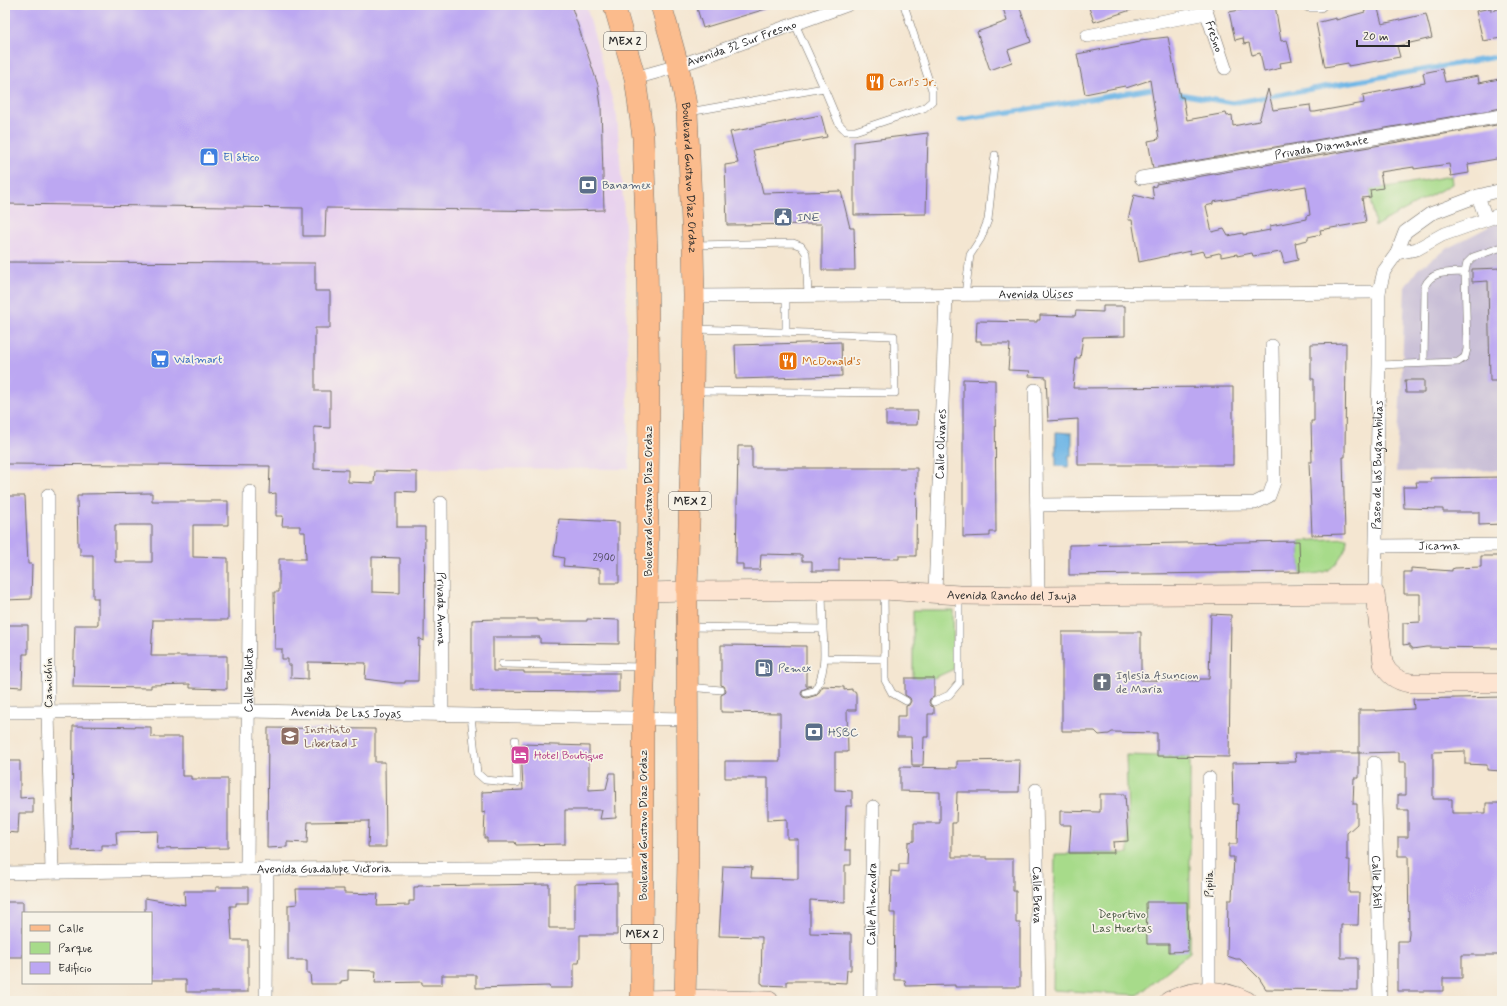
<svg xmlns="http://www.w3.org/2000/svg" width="1507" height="1006" font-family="Mynerve,sans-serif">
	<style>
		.built { fill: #e8d2ee }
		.industrial { fill: #c9bfd7 }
		.green { fill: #a7db8a; stroke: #69835a }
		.water { fill: #6eb6e6; stroke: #4c7088 }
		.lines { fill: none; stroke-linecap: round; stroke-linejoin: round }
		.stream { stroke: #6eb6e6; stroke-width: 5 }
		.building { fill: #bca7f2; fill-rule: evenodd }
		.lane-casing { stroke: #716c65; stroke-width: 8 }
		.street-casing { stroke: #716c65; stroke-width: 14 }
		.secondary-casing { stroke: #716c65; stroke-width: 20 }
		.primary-casing { stroke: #716c65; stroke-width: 22 }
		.lane { stroke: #fff; stroke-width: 7 }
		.street { stroke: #fff; stroke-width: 13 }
		.secondary { stroke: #fde4d1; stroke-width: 19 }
		.primary { stroke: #fbbb8c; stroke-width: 21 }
		.labels { text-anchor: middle; stroke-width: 3.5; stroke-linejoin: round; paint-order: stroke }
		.number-label { font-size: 10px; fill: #4f4a5d }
		.shield { fill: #f7f3e8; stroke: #686764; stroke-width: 1 }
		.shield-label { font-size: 11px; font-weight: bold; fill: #2b2b2b }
		.street-label { font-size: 12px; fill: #2b2b2b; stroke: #f7f3e8 }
		.food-label { font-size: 12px; fill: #c56008; stroke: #f7f3e8; text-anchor: start }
		.shop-label { font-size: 12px; fill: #366cbe; stroke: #f7f3e8; text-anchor: start }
		.service-label { font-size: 12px; fill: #4e5e75; stroke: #f7f3e8; text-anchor: start }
		.worship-label { font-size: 12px; fill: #5b616d; stroke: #f7f3e8; text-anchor: start }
		.education-label { font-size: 12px; fill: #785e54; stroke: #f7f3e8; text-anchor: start }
		.hotel-label { font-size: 12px; fill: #b23c85; stroke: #f7f3e8; text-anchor: start }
		.park-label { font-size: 12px; fill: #4a5743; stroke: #f7f3e8 }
	</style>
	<rect width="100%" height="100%" fill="#f7f3e8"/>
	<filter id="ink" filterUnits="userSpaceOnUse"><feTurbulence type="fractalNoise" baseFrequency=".025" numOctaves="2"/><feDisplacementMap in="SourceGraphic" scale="8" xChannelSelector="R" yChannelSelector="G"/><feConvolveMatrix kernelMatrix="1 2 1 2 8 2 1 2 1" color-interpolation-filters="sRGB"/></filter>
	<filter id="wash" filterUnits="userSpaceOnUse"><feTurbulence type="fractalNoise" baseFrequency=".012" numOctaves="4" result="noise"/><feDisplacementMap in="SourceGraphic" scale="16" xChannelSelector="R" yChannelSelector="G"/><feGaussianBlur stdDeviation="0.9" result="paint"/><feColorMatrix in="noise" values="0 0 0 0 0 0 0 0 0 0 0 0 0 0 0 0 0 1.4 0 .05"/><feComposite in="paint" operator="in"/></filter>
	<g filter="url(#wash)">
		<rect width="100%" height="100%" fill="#f4e6d1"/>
		<path class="built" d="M5,5H586L617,117L625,228L629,469L5,466Z"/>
		<path class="industrial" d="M1502,221V470L1396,472L1402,370L1405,287L1418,269L1450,247L1490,226Z"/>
		<path class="green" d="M1451,176L1452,184L1375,226L1370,190Z
			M1347,538C1347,547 1344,552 1339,559C1330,574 1316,575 1300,573L1299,541Z
			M913,610H953L954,669L934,678H913Z
			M1126,755L1190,757V952L1138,995L1053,990L1055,854L1129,853Z"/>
		<path class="water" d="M1056,432L1072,433V455H1069V467L1056,466Z"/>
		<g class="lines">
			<path class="stream" d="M1174,93L1232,103L1502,56
				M960,120L1152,89L1158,90"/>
		</g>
		<g id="blocks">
			<path class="building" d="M5,5H571L598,85L601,106L604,210L565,211L326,208L325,236H303V208L5,204Z
				M696,5H769V8L703,28Z
				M1002,5H1019L1031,42L1008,50L1012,62L990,70L977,32L1007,21Z
				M1088,5H1136L1137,8L1094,22Z
				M1245,5H1275L1281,41L1287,40L1292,61L1280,63L1281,68L1264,72L1260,53L1252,55L1249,43L1244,44L1243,38L1235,40L1229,12L1246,9Z
				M1375,5H1377L1382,24L1426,14L1432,38L1397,46L1400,57L1348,66V63L1325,67L1316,23L1336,18V20L1365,12L1364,7Z
				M1491,8V11L1502,8V38L1483,41L1476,11Z
				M1168,37L1180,97H1183L1187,120L1226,113L1227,116L1232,115L1233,126L1259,121L1268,89L1273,110L1310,105L1311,112H1315L1364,103L1363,95L1425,83L1423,73L1442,69L1445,82L1478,76L1479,83L1499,79L1502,95V108L1153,168L1148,141L1159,139L1150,80L1126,88L1125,86L1085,94L1077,54L1140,42V40Z
				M821,115L827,137L753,150L763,193L841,191L850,228H854L855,270H822V224L727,225L725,165L738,163L730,132Z
				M1502,124V158L1468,164L1469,173L1451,176L1449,164L1414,169V167L1380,172L1383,188L1370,190L1371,197L1362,198L1366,222L1320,230L1321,234L1308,237V240L1295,243L1298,260L1284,263L1281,252L1253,256L1252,253L1237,256V254L1221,257V254L1219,253L1206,256L1203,251L1190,254V251L1139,262L1132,220H1128L1134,195L1154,200L1152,187L1156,186V184ZM1306,186L1310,215L1306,216V219L1270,226V230L1243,235V233L1228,236L1224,229L1212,232L1206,206L1213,204V202Z
				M928,133L926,214L854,215V142Z
				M5,262L315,263V291H330V328H315V391H330V428L314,427V469L348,470V482L374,483L375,471L417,472V492L397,491V527H425L424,641L419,638L418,681H405V683H395L365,679L366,663L308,662V679L291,678V665H288V659H282V649H275L274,592H279V559H306L305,532H300V526H282L283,516H276V493L269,494L270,466L5,464ZM372,557L400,558V593L372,592Z
				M1502,268V381H1490L1488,281L1472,282V269Z
				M1103,306H1125V336L1083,337L1080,358H1076L1073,388L1233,387V465H1078V419L1048,421L1046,377L1029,376L1030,371L1008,370L1010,344H981V341H976L977,321L1037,322V320H1040V315L1075,316L1076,311L1103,312Z
				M841,342L842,376L736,379L735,345Z
				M1346,343L1345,457H1343L1345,534L1312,535L1309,462H1312L1311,421H1314V379H1311V344Z
				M963,379L995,380L996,532H990V536L963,537Z
				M1405,380H1424V393H1406Z
				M886,411H918L917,425H886Z
				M738,446H752V468H917L916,556H899V559L839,558V571H812V561H802V555L761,554L760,570H743V564H736Z
				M1502,477V524L1479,525V512H1443V509L1404,508L1403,487H1417L1416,482H1431L1430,478Z
				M152,493V501H228V525H193V557L228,558V620H153L151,656H227V689L190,688V684L151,685V688L73,687L75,625H98V598H93V555H80V547H78L77,496H81V494ZM115,525H152V562H115Z
				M5,496H25L28,564H32L31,599L5,600Z
				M559,519L619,522V583H600V569L563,566L564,558L554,556Z
				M1299,541L1300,572L1069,575V545Z
				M1481,556H1502V648L1426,647L1412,649V647H1410V644L1403,645V623L1420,622V594H1404V572H1411V568L1452,571V569L1455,568L1481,567Z
				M1211,614L1231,615L1229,757L1157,756V733L1112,732L1109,734L1099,735L1095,731H1062V632H1141V680L1199,681V679H1209Z
				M495,619H538V621H587V619L619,620V644L540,643V637H493V671H524V673H619V692L472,691V620Z
				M5,625H28V654H23L22,687L5,686Z
				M721,645L806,646V686H811L802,690L801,694L803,697L807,698L817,695L823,686L844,687V690L852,689V691H855L856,693V710H847L848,752H835V790L852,791V806H846L845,850H851V865H845V902L810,900V933L851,934V970H847L846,983L828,982V981H787V986L763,985V984L761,983L762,937L719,936L723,866L752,867L751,878L798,879V839H787V819L768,820V778H725V761H780V713L721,712V695L725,693L726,690L724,686L721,685Z
				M905,678H934V697L930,699L929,702L931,706L934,707V714H928V737H924L923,765H912L911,737H897V716H906V706L909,705L911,701L910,698L905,695Z
				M1502,697V771L1487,770V765L1465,764V751L1433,752V799H1452V813H1486V803H1502V955H1462V978H1443V991H1398V941H1408L1409,934L1408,856H1398V837H1408V810H1398V795H1406V762H1399V752L1359,753V710H1375V711L1414,709L1413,699Z
				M73,726L151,727V737H182V776H191V779H228V848L157,849L158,831L116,832L117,845H102V850L72,851Z
				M268,728L375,729V762H385L386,847H368L369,821L308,822L307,843L287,842V847L267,848Z
				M521,744L589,746V790L606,789L610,773H615L616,818L600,819L602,810H565V844L516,845L515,842H487V838H484L485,812L482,813V792L523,790Z
				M1295,753H1359V778H1354L1353,804H1357V824L1347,833V860H1350L1349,893H1359L1358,925H1341V958H1358V990L1266,989L1259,978L1240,959H1236L1227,956L1228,900H1232L1234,857H1229V844H1237L1238,804H1233L1232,763L1296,762Z
				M1020,760L1019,792H957L956,823H952V857H987V859H1013V891H1016V923H1020V987H955V985L906,986L905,980H894L895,913H890L891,871L899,872V864H907L908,842L914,841V823H940V792L900,791V767L957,768V761Z
				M5,761H20V798L33,797V813H19L18,833L5,832Z
				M1100,794H1125L1128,841L1113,842L1114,853H1069L1071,825H1060V811L1100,812Z
				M617,883V935H580V956L579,963H574V988H550L549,986L476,988V975H442V985H422V982L375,983L376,971L348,970V980L341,981V984H311L310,973H307V960H288V905L297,904L296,889H344V893L378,894L377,906L409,905V901H414V887H418V886L549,884V928H575V884Z
				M216,887H248V903H236V906H230L232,940H248V992H186V980H151V913H145V898L185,905L184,891H216Z
				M5,902H23V957H5Z
				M1146,902H1187L1188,951L1169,952V944H1147Z"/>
		</g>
	</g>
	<g filter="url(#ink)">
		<use href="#blocks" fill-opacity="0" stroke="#716c65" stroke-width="1"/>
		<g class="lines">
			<defs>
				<path id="lane" d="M824,88L839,124L846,131H855L924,108L932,101V90L904,5
					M689,112L824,88L795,24
					M694,245L793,243L801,246L806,253L808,295
					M965,295L970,255L981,238L988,220L995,155
					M695,329L894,336L895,393L696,391
					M786,332V295
					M1424,363L1425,286C1432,270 1449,273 1465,272
					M1379,365L1458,362L1465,357L1467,349L1465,272L1467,263L1473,257L1502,247
					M884,591L885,680L892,693L906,701
					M822,592L823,629
					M689,627L823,629C824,650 827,673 814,691L806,693
					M825,658L885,659
					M502,664L643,667
					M689,687L721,690
					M934,702L949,695L959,683V595
					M471,716L477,773L485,780L517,783L515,740"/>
				<g id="street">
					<path id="s1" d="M1204,5L1225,68"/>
					<path d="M1309,5H1320"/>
					<path d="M1087,36L1206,13"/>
					<path id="s2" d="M635,78L678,66L847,5"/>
					<path id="s3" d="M1141,178L1502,116"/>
					<path d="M1478,196L1486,219"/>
					<path d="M1397,253L1417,249L1442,235L1502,214"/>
					<path id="s4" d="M694,296L1379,292"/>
					<path d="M1035,390L1038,596"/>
					<path d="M48,495V712L52,872"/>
					<path id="s5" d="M441,503L442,715"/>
					<path d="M1037,505L1255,503L1269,496L1274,482L1272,346"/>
					<path id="s6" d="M1376,546L1502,545"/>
					<path id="s7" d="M935,593L946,295"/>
					<path id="s8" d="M1375,594L1379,365V292L1384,271L1397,253L1405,232L1430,214L1478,196L1502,190"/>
					<path id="s9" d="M5,712L247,711L688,719"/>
					<path id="s10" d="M1374,763L1380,1001"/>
					<path d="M1209,778V990"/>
					<path id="s11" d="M1036,790L1039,1001"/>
					<path id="s12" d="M247,869L250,492"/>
					<path id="s13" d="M5,873L247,869L643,867"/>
					<path d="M266,1001L267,868"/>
					<path id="s14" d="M870,1001L873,807"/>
				</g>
				<g id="secondary">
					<path id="s15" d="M647,592L687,591L884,590L959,595L1038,596L1375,594L1383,663C1388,675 1397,681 1410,683H1502"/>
					<path d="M641,1000L685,999L769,1001"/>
					<path d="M1169,1001C1197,988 1220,988 1247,1001"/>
				</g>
				<g id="primary">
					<path d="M614,5L635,78L643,137L647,254L649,403L647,592L643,718V867L641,1001"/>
					<path id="s16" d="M661,5C671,40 682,75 687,112L693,246L694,296L693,391L687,591L688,859L685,1001"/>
				</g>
			</defs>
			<use href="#lane" class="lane-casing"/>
			<use href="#street" class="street-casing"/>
			<use href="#secondary" class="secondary-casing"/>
			<use href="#primary" class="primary-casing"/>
			<use href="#lane" class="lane"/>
			<use href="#street" class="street"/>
			<use href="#secondary" class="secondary"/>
			<use href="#primary" class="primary"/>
		</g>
	</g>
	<defs>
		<symbol id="restaurant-square" viewBox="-11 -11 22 22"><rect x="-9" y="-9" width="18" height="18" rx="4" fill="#e8710a" stroke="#f7f3e8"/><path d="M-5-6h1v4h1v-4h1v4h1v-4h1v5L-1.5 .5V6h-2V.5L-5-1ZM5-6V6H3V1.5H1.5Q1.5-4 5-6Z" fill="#fff"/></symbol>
		<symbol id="shop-square" viewBox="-11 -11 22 22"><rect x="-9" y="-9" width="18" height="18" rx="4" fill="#3f7fe0" stroke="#f7f3e8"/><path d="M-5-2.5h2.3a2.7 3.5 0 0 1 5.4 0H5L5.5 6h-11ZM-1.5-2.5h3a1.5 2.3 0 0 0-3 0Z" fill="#fff"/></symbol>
		<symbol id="bank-square" viewBox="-11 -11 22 22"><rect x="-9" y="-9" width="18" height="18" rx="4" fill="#5c6f8a" stroke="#f7f3e8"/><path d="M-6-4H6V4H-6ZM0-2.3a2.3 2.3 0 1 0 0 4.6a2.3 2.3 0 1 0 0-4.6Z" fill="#fff"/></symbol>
		<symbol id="civic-square" viewBox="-11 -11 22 22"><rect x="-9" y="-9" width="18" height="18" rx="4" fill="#5c6f8a" stroke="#f7f3e8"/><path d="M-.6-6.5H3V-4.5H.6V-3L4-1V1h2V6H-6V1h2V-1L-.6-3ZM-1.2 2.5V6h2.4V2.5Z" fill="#fff"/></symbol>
		<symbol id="supermarket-square" viewBox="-11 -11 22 22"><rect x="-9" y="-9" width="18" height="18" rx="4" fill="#3f7fe0" stroke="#f7f3e8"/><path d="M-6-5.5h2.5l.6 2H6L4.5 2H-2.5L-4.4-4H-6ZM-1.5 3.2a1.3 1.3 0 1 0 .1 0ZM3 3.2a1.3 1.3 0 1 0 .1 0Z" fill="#fff"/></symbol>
		<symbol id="fuel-square" viewBox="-11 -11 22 22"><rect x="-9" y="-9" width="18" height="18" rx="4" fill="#5c6f8a" stroke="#f7f3e8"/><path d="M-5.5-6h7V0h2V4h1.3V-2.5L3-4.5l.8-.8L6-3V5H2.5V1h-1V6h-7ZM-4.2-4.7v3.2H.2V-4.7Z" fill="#fff"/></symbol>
		<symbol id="church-square" viewBox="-11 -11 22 22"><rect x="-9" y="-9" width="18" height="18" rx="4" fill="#6b7280" stroke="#f7f3e8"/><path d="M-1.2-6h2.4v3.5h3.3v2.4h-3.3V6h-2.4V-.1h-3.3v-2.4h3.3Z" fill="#fff"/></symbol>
		<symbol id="school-square" viewBox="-11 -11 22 22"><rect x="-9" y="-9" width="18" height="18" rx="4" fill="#8d6e63" stroke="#f7f3e8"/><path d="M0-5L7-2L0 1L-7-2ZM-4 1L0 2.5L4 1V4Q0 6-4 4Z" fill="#fff"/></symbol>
		<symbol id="hotel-square" viewBox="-11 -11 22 22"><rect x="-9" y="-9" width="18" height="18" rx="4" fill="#d1479c" stroke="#f7f3e8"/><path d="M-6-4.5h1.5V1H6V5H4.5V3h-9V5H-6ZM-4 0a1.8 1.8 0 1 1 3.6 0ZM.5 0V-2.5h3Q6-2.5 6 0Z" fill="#fff"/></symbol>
	</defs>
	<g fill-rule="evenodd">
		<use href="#restaurant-square" x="864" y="71" width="22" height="22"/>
		<use href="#shop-square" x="198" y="146" width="22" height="22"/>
		<use href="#bank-square" x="577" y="174" width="22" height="22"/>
		<use href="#civic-square" x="772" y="206" width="22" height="22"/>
		<use href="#supermarket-square" x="149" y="348" width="22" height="22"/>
		<use href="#restaurant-square" x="777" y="350" width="22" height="22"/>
		<use href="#fuel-square" x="753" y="657" width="22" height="22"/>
		<use href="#church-square" x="1091" y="671" width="22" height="22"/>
		<use href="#bank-square" x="803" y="721" width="22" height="22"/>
		<use href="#school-square" x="279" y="725" width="22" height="22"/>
		<use href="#hotel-square" x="509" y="744" width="22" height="22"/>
	</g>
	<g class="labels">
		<g class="number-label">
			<text x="604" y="561">2900</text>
		</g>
		<g class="shield">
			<rect x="604" y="32" width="42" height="18" rx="3"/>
			<rect x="669" y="492" width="42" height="18" rx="3"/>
			<rect x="621" y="925" width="42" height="18" rx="3"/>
		</g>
		<g class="shield-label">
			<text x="625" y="45">MEX 2</text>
			<text x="690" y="505">MEX 2</text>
			<text x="642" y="938">MEX 2</text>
		</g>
		<g class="street-label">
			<text dy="4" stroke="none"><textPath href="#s1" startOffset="33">Fresno</textPath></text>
			<text dy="4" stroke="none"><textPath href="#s2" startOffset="112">Avenida 32 Sur Fresno</textPath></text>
			<text dy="4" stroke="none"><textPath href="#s3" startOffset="183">Privada Diamante</textPath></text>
			<text dy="4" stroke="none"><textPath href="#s16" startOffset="176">Boulevard Gustavo Díaz Ordaz</textPath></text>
			<text dy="4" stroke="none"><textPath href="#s4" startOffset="342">Avenida Ulises</textPath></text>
			<text dy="4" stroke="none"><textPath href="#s7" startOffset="149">Calle Olivares</textPath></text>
			<text dy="4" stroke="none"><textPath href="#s8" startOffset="129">Paseo de las Bugambilias</textPath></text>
			<text transform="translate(648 501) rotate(-90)" y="4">Boulevard Gustavo Díaz Ordaz</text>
			<text dy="4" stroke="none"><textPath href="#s6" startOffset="63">Jicama</textPath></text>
			<text dy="4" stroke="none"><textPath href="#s15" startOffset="365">Avenida Rancho del Jauja</textPath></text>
			<text dy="4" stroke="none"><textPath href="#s5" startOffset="106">Privada Anona</textPath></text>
			<text dy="4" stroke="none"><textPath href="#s12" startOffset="189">Calle Bellota</textPath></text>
			<text transform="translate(48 683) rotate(-90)" y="4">Camichín</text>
			<text dy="4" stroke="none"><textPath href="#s9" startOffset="341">Avenida De Las Joyas</textPath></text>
			<text transform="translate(643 825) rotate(-90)" y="4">Boulevard Gustavo Díaz Ordaz</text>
			<text dy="4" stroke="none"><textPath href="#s13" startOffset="319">Avenida Guadalupe Victoria</textPath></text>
			<text dy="4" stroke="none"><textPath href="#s10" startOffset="119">Calle Dátil</textPath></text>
			<text transform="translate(1209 884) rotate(-90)" y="4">Pipila</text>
			<text dy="4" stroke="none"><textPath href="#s11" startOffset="105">Calle Breva</textPath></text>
			<text dy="4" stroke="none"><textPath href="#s14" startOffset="97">Calle Almendra</textPath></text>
		</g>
		<g class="food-label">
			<text x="889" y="86">Carl's Jr.</text>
			<text x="802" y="365">McDonald's</text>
		</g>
		<g class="shop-label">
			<text x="223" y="161">El ático</text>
			<text x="174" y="363">Walmart</text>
		</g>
		<g class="service-label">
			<text x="602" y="189">Banamex</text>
			<text x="797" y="221">INE</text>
			<text x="778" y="672">Pemex</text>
			<text x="828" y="736">HSBC</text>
		</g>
		<g class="worship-label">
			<text x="1116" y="679">Iglesia Asuncion<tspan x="1116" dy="14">de Maria</tspan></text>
		</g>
		<g class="education-label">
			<text x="304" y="733">Instituto<tspan x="304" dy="14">Libertad I</tspan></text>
		</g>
		<g class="hotel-label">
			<text x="534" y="759">Hotel Boutique</text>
		</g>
		<g class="park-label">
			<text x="1122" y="918">Deportivo<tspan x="1122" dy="14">Las Huertas</tspan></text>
		</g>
	</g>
	<rect width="1507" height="1006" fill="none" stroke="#f7f3e8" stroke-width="20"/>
	<rect x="22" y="912" width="130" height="72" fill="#f7f3e8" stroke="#a5a39c"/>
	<rect x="30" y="925" width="20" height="6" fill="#fbbb8c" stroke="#a5a39c"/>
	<text x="58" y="932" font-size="12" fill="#2b2b2b">Calle</text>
	<rect x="30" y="942" width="20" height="12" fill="#a7db8a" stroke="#a5a39c"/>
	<text x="58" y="952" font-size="12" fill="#2b2b2b">Parque</text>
	<rect x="30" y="962" width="20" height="12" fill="#bca7f2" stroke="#a5a39c"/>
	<text x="58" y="972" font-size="12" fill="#2b2b2b">Edificio</text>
	<path d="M1357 40v6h52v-6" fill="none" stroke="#2b2b2b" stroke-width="2"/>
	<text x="1363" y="40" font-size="12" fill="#2b2b2b" stroke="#f7f3e8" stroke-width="3" paint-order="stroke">20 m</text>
</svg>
